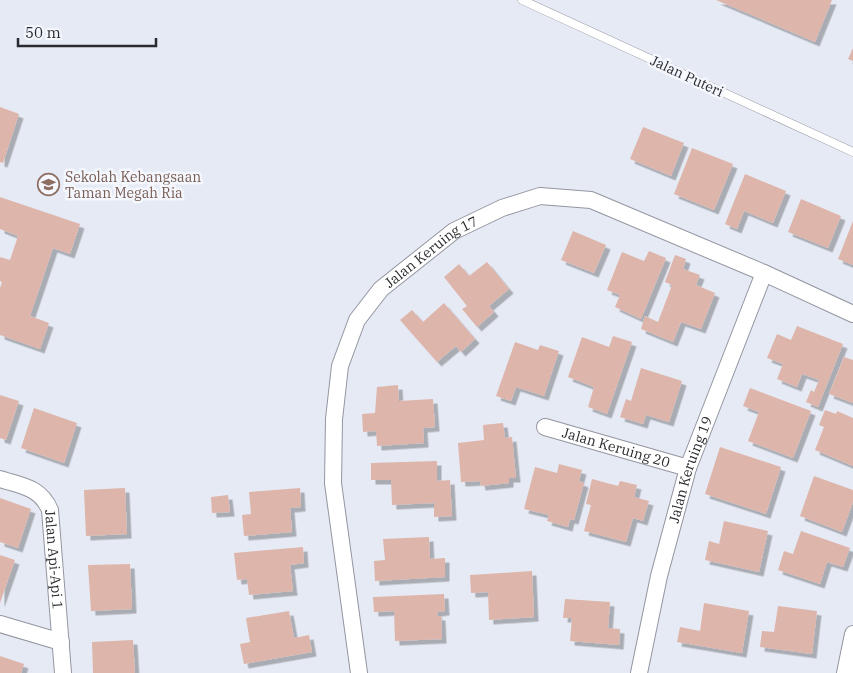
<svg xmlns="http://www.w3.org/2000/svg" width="853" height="673" font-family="'IBM Plex Serif',serif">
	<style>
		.building { fill: #deb5ab; filter: url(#shadow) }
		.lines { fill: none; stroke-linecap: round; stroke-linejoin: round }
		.service-casing { stroke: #9396a0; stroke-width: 9 }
		.minor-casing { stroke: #9396a0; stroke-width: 18 }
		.service { stroke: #fff; stroke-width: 8 }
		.minor { stroke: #fff; stroke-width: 16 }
		.labels { text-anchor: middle; stroke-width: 5; stroke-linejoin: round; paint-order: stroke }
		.street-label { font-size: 14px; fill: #2a2b2f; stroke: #f5f7fe }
		.education-label { font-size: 14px; fill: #785e54; stroke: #f5f7fe; text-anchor: start }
	</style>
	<defs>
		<filter id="shadow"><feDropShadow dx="4.5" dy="4.5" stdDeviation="0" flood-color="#0004"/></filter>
	</defs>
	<rect width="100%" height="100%" fill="#e6eaf4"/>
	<path class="building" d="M716,0H832L815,42Z
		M853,48V61L848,59Z
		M0,107L19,114L3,163L0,162Z
		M643,127L684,143L671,176L630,159Z
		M692,148L733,164L714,210L674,194Z
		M745,174L786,191L773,223L744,211L737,229L725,224Z
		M0,197L80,224L70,254L53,248L30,316L49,323L40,349L0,335V288L2,282L0,281V257L10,260L18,236L0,229Z
		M801,199L841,216L828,248L788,232Z
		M853,221V265L838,259Z
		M573,231L606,245L594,273L561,260Z
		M649,251L666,258L641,319L615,307L620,295L607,290L622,252L644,261Z
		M675,255L686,259L683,269L700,275L696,285L715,293L701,329L681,322L673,342L641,329L645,316L658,322L672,285L665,282Z
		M487,262L509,289L489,306L494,312L477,327L462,309L467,306L444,277L459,264L469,276Z
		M444,303L475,339L461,352L456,346L437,362L400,320L412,310L423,322Z
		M797,326L843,344L818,407L806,402L811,390L814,392L819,380L802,374L797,387L777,379L783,364L767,358L777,334L791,340Z
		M613,336L632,342L607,414L588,407L594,387L568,377L582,337L609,347Z
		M515,342L538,350L540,345L559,351L544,396L516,387L511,401L496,396Z
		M844,357L853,360V403L829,394Z
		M641,368L682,381L669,422L646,415L643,424L620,417L626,399L631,401Z
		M398,385L399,401L433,399L435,427L423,428L424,443L377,446L376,431L363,432L362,414L375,413L377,387Z
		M750,388L811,411L793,458L748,441L759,412L743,406Z
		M0,395L19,401L6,440L0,438Z
		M34,408L77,423L64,463L21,448Z
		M825,410L836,414L837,411L853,418V466L815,450L824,427L819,425Z
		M503,423L505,438L512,437L516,478H509V483L481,486L480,481L461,482L458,443L484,440L483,425Z
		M720,447L781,467L766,514L705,494Z
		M437,461V481L450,480L452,516L434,517V503L392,505L391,480H371V463Z
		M559,464L582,470L579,481L584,483L574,520L570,519L568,527L547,521L549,515L524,509L535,467L557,473Z
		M814,476L853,490V502L842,532L800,516Z
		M592,479L618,486L620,481L637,485L634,497L649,501L643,521L633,518L626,542L584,531L591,505L586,504Z
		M125,488L127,534L86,536L84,490Z
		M300,488L301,507L290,508L292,532L244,536L242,515L251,514L249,492Z
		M228,495L230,512L212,513L211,497Z
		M0,498L31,509L18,548L0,542Z
		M724,521L768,531L759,572L705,560L709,541L719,544Z
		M801,531L850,548L843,567L827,562L820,584L778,570L784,551L793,554Z
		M429,537L430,559L445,558V577L375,581L374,561L385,560L383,539Z
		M303,547L304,563L290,565L293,591L249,595L247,579L237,580L234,553Z
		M0,555L15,560L0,603Z
		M130,564L132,609L91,611L88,565Z
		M532,571L534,617L489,620L488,592L471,593L470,575Z
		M444,594L445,611L437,612L438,616H441L442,639L395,641L394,611L374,612L373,597Z
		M565,599L610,602L608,628L620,629L619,645L570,641L572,618H563Z
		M704,603L749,611L742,653L677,642L680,627L700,631Z
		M778,606L817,611L812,654L760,647L762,631L774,632Z
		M289,611L294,638L309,635L312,652L244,664L240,644L250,642L246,618Z
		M133,640L135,673H93L92,642Z
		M0,656L24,664L21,673H0Z"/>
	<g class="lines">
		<defs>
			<path id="service" d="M522,0L853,152"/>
			<g id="minor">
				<path id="s1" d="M545,427L688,468"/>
				<path id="s2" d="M0,479C22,486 40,487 50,510L63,673"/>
				<path d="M0,624L61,642"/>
				<path id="s3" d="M359,673L333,483L334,419L340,366L357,320L381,289L454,231L502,208L540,196L591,200L764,273L853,314"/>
				<path id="s4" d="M639,673L659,576L688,468L764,273"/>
				<path d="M845,673L853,634"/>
			</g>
		</defs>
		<use href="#service" class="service-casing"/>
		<use href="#minor" class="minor-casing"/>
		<use href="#service" class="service"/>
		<use href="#minor" class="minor"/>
	</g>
	<defs>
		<symbol id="school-ring" viewBox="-11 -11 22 22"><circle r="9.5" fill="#f5f7fe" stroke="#8d6e63" stroke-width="1.5"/><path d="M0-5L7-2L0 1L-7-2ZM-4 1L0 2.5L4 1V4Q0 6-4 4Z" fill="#8d6e63"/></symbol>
	</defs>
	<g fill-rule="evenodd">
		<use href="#school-ring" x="36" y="172" width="25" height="25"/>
	</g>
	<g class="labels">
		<g class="street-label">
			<text transform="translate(687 76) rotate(25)" y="5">Jalan Puteri</text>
			<text dy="5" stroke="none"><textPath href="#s3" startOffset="460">Jalan Keruing 17</textPath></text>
			<text dy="5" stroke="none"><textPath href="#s1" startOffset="74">Jalan Keruing 20</textPath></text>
			<text dy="5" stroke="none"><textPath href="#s4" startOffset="210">Jalan Keruing 19</textPath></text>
			<text dy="5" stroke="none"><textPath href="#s2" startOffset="111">Jalan Api-Api 1</textPath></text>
		</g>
		<g class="education-label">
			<text x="65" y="182">Sekolah Kebangsaan<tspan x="65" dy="16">Taman Megah Ria</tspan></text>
		</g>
	</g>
	<path d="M18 38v8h138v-8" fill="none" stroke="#2a2b2f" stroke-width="2.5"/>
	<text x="25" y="38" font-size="15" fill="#2a2b2f" stroke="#f5f7fe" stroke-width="4" paint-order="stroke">50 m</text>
</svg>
